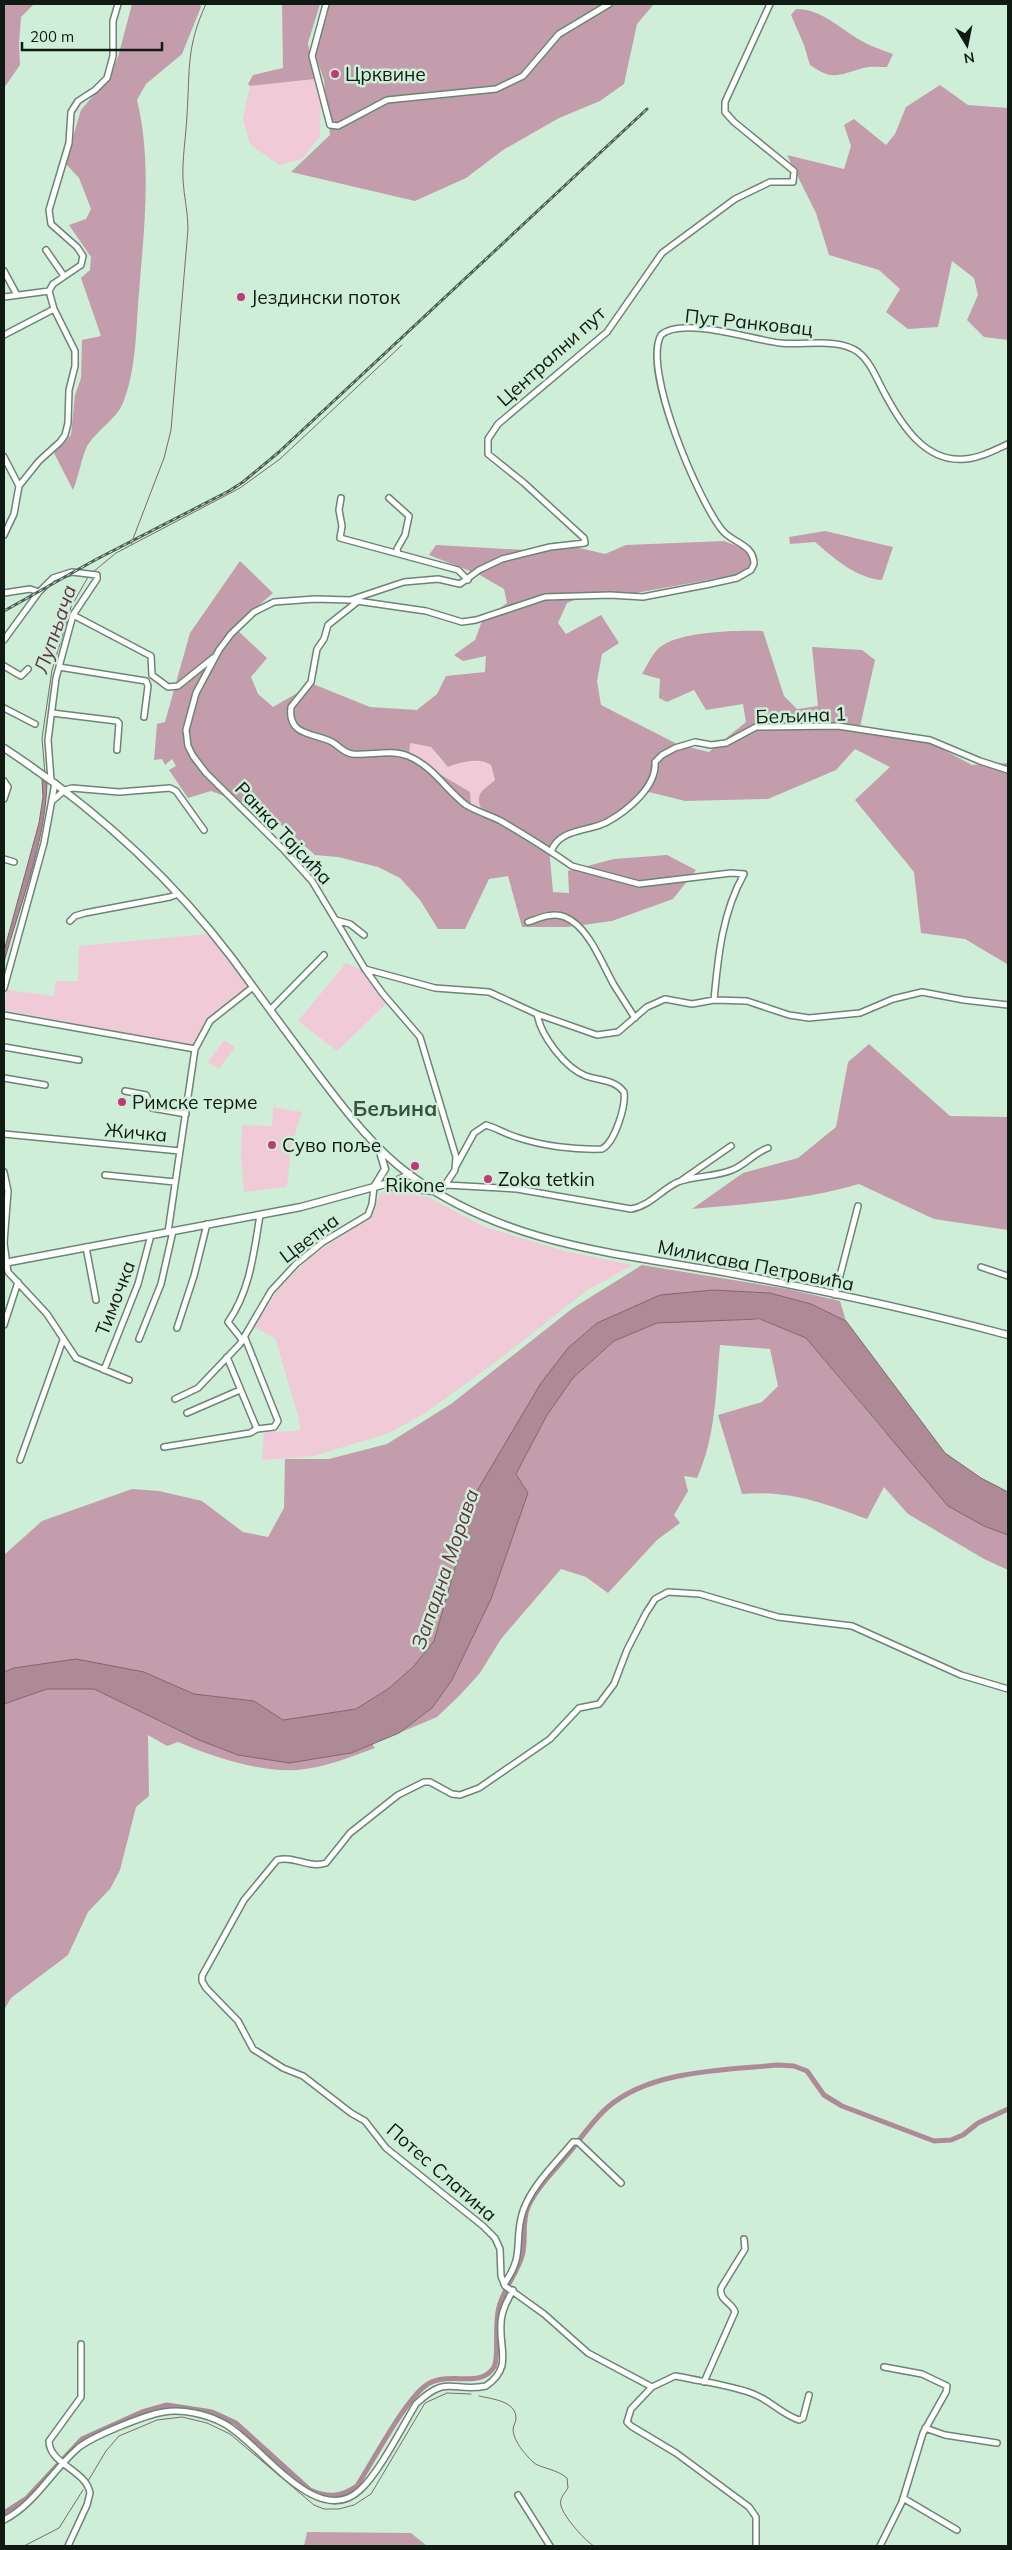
<svg xmlns="http://www.w3.org/2000/svg" width="1012" height="2550" font-family="Mulish,sans-serif">
	<style>
		.green { fill: #f1cad8 }
		.forest { fill: #c39dab; fill-rule: evenodd }
		.water { fill: #ae8996; stroke: #7e686f }
		.lines { fill: none; stroke-linecap: round; stroke-linejoin: round }
		.stream { stroke: #7e686f; stroke-width: 1 }
		.canal { stroke: #ae8996; stroke-width: 5 }
		.minor-casing { stroke: #6a8672; stroke-width: 8 }
		.major-casing { stroke: #6a8672; stroke-width: 9 }
		.minor { stroke: #fff; stroke-width: 5 }
		.major { stroke: #fff; stroke-width: 6 }
		.rail-casing { stroke: #4d5f53; stroke-width: 3 }
		.rail { stroke: #cfeed8; stroke-width: 1; stroke-dasharray: 4; stroke-linecap: butt }
		.poi-dot { fill: #bf397a; stroke: #cfeed8; stroke-width: 2 }
		.labels { text-anchor: middle; stroke-width: 5; stroke-linejoin: round; paint-order: stroke }
		.poi-label { font-size: 19px; fill: #0f1a13; stroke: #cfeed8; text-anchor: start }
		.street-label { font-size: 19px; fill: #0f1a13; stroke: #cfeed8 }
		.water-label { font-size: 20px; font-style: italic; fill: #633045; stroke: #cfeed8 }
		.quarter-label { font-size: 21px; font-weight: bold; fill: #385240; stroke: #cfeed8 }
	</style>
	<rect width="100%" height="100%" fill="#cfeed8"/>
	<path class="green" d="M315,79L321,102L320,136L302,159L279,165L250,144L243,119L250,86Z
		M409,743L431,747L441,761H486L492,765L495,780L484,789L481,808L471,805L470,792C448,781 430,767 409,756Z
		M208,934L249,988C221,1008 207,1013 194,1047L4,1010L7,990L54,996L56,981H78L79,946Z
		M346,963L362,970L387,1003L337,1051L298,1021Z
		M224,1040L235,1047L219,1069L208,1062Z
		M273,1107L302,1112L291,1148L287,1187L244,1192L241,1157L242,1125L272,1126Z
		M391,1191L428,1197L485,1227L564,1251L633,1265L586,1291L504,1356L424,1414L389,1433L314,1456L262,1460L264,1432L300,1431L299,1419L275,1338L254,1327L280,1287L310,1257L373,1215L380,1193Z"/>
	<path class="forest" d="M4,4H34L21,17L19,44L20,65L4,88Z
		M132,4H200L201,7L182,54L146,84L137,100C153,165 143,238 138,305C136,337 135,373 123,403C117,418 98,430 89,443C82,453 79,477 73,490L54,453L71,435L75,395L81,378L82,340L101,336L81,278L90,270L91,257L69,225L86,219L91,209L79,178L65,163L81,110L107,79L118,57Z
		M282,4H320L308,43L315,79L250,86L248,84L253,75L283,68Z
		M330,4H654L637,24L624,84L600,101L559,118L503,150L466,178L415,201L291,172L330,135L324,80L315,55Z
		M796,9C822,9 839,28 860,40C870,46 882,50 893,54L887,67C879,67 870,66 863,68C838,75 833,81 810,65L804,45L791,15Z
		M940,85L968,105L1008,108V340L984,337L967,320L978,295L974,278L952,261L938,327L908,329L886,312L900,289L879,270L829,255L816,213L787,155L844,169L851,146L844,125L854,119L886,145L895,134L906,107Z
		M825,531L893,547L882,580C856,578 835,559 815,542L790,544L789,537Z
		M724,541L747,550L752,564L741,574L636,593L589,594L567,603L558,623L566,634L601,615L619,643L602,654L597,681L601,705L677,744L709,752L746,722L743,704L706,710L694,690L667,702L659,698L660,679L642,674C647,666 652,654 659,648C678,631 739,630 763,631L784,696L797,709L818,706L812,647L862,650L875,660L860,727L921,738L972,765L1008,763L1007,964L965,939L921,933L914,872L855,800L890,767L855,749L836,770L768,799L685,801L649,792L611,822L570,832L549,847L553,892L569,893L568,871L614,859L667,855L696,870L673,899L612,921L568,927H522L508,876L489,879L465,929H438L420,900L400,878L378,867L338,857L315,855L255,802H240L211,791L188,798L169,770L176,766L172,759L165,765L162,759L154,760L157,724L165,722L190,633L240,561L273,593L234,627L267,658L251,677L258,694L273,707L313,684L370,707L417,710L437,694L446,676L485,672L486,656L463,661L454,655L475,640L482,621L507,603L504,589L480,575L429,555L436,545L541,551L555,542L605,554L626,545ZM410,743L431,747L448,767C460,762 480,757 491,765L495,780C485,789 474,793 481,808L471,805L470,792L409,756Z
		M869,1044L950,1116L1008,1117V1230L934,1219L859,1184C804,1200 748,1204 692,1209L743,1173L798,1158L836,1127L848,1062Z
		M642,1265L788,1289L840,1301L846,1321L811,1304L770,1293L713,1290L660,1295L597,1323L568,1348L477,1491L434,1641L413,1667L388,1689L356,1709L283,1720L254,1701L194,1694L144,1672L14,1668L4,1672V1555L42,1521L132,1489L159,1491L202,1501L243,1532L268,1537L284,1508L285,1459H329L387,1444L451,1404L573,1308Z
		M694,1320H762L806,1338L883,1430L984,1526L1008,1535V1570L984,1559L908,1514L884,1487L867,1519C823,1503 791,1490 742,1494L718,1415L762,1402L778,1386L770,1349L720,1345C716,1389 716,1436 697,1478L684,1476L688,1491L674,1515L680,1523L657,1540L608,1593L586,1577L561,1569L501,1639L480,1673L460,1695L437,1717L399,1733L432,1708L452,1680L491,1599L528,1493L516,1474L547,1415L573,1378L614,1341L657,1323Z
		M47,1689H94L199,1740L351,1753L372,1744L375,1748C350,1757 324,1768 297,1770C257,1772 214,1757 178,1742L167,1746L148,1735L149,1796L136,1807L120,1870L110,1889L88,1912L68,1955L11,1998L4,2010V1704Z
		M307,2532L411,2533L427,2546H304Z"/>
	<path class="water" d="M42,779L47,783C45,844 20,904 4,962V951L39,823L43,797Z
		M713,1290L770,1293L811,1304L846,1321L945,1453L981,1478L1008,1492V1535L984,1526L948,1506L806,1338L760,1319L657,1323L614,1341L573,1378L547,1415L516,1474L528,1493L491,1599L452,1680L432,1708L399,1733L351,1753L289,1763L238,1755L199,1740L94,1689H47L4,1704V1672L14,1668L76,1659L144,1672L194,1694L254,1701L283,1720L356,1709L388,1689L413,1667L434,1641L477,1491L541,1383L568,1348L597,1323L660,1295Z"/>
	<g class="lines">
		<path class="stream" d="M131,544L164,458L171,430L188,229C188,212 184,197 183,180C182,159 186,136 187,115C190,70 186,47 206,4
			M93,572L116,553L240,488L280,459L402,345
			M45,774L42,738L52,670L71,607L88,577
			M479,2396C492,2399 516,2401 516,2418C516,2422 513,2426 513,2430C514,2442 525,2454 533,2462C539,2468 557,2469 567,2478L568,2488C564,2494 559,2499 561,2506C564,2517 585,2541 594,2546
			M88,2481L106,2451L119,2436L157,2420L182,2417L207,2423L230,2434L314,2505L324,2509H339L354,2505L371,2494L425,2403L447,2393L471,2394
			M24,2546L59,2528L83,2490"/>
		<path class="canal" d="M4,2513L27,2498L82,2439L142,2412L167,2405L212,2412L236,2423L310,2490C328,2498 341,2497 357,2486C373,2461 404,2402 425,2386C447,2369 480,2390 494,2367C500,2356 493,2322 500,2304C505,2287 517,2273 522,2256C527,2240 521,2223 528,2207C537,2187 555,2170 569,2153C581,2138 594,2119 608,2107C651,2070 725,2070 778,2065L794,2066L807,2071L824,2095L842,2106L934,2141L951,2140L963,2135L978,2123L1008,2109"/>
		<defs>
			<path id="minor" d="M326,4L312,56L330,125L338,126L387,100L496,89L523,76L559,34L609,4
				M46,250L64,276
				M4,271L17,295
				M4,297L49,291
				M4,335L54,309
				M4,457L19,486
				M341,498L339,510L342,526L340,538L458,570L468,580
				M389,498L409,516L405,535L397,549L398,553
				M4,535L14,514L19,486L39,461L60,442L65,435L68,423L69,390L75,366V351L54,309L49,291L53,284L81,265L83,256L77,247L51,224L49,210L69,143L71,112L78,101L95,90L107,78L113,56V21L118,4
				M4,593L30,589L39,592
				M350,600L404,582L438,579L460,584L479,570L502,559L550,547L585,543L584,538L524,483L488,454V439L498,424L607,332L662,253L735,199L770,182H793L794,171L734,122L725,112V102L770,4
				M357,602L328,625L324,639L317,649L311,682L291,707C287,737 316,733 332,742C339,746 344,753 352,754C370,756 390,749 408,756C433,766 446,790 466,805C477,812 490,815 501,821C525,835 549,850 572,866L639,884L731,873L744,874C722,913 718,957 714,1000
				M73,615L151,656L152,675L168,687L178,686L213,658
				M4,640L39,592L53,578L72,572L97,575V579L73,615L56,678L48,740L51,780
				M4,666L21,676L28,669
				M59,667L146,681L148,686L144,717
				M4,708L35,724
				M52,713L117,721L119,723L117,750
				M4,781L8,787L4,799
				M52,801L65,790L72,788L119,792L170,788L176,791L204,830
				M551,852C559,828 589,832 607,822C627,811 657,787 655,762L662,755L675,748L695,742L711,745L726,743L756,727L838,726L930,740L980,761L1008,770
				M4,859L14,862
				M336,920L350,924L364,935
				M70,921L75,916L85,913L170,897L178,894
				M528,922C540,918 552,912 565,917C589,927 602,964 614,985C621,996 628,1007 635,1018
				M365,969L435,988L489,992L537,1014L597,1035L618,1032L647,1007L665,999L692,1004L714,1000L747,1001L789,1015L809,1018L860,1013L893,999L922,992L964,1000L1008,1005
				M4,988L44,843L55,783
				M270,1010L324,955
				M4,1015L195,1049
				M4,1047L79,1060
				M195,1049L210,1021L253,987
				M4,1078L45,1085
				M125,1091L146,1095L152,1108L186,1114
				M4,1134L180,1151
				M456,1166L474,1133L486,1125C496,1128 506,1134 516,1137C542,1146 575,1150 602,1149C615,1142 626,1106 624,1092C614,1079 600,1081 586,1076C565,1068 541,1036 537,1014
				M4,1172L8,1191L4,1243L8,1272L47,1314L76,1358L129,1380
				M105,1175L175,1182
				M682,1180L731,1146
				M446,1185L517,1189L631,1209C650,1206 662,1189 678,1182C694,1176 715,1177 732,1170C745,1165 754,1153 768,1148
				M439,1194L455,1170L456,1157L420,1037L383,994L365,969L312,881L284,850L206,773L193,756L188,746L186,730L196,693L219,650L231,634L254,612L274,602L315,599L350,600L426,611L462,622L476,620L545,597L610,595L643,597L710,584L737,578L751,570L754,564C754,544 732,543 722,530C698,500 642,369 661,335C682,316 753,340 780,343C803,346 838,337 858,352C871,362 877,380 885,394C901,424 925,463 965,459C980,458 995,450 1008,444
				M168,1232L195,1049
				M86,1247L96,1300
				M981,1267L1008,1276
				M835,1295L858,1206
				M4,1325L18,1282
				M177,1328L194,1276L207,1224
				M245,1338L278,1421L274,1427L257,1429
				M139,1339L161,1284L173,1231
				M243,1341L228,1322C250,1291 254,1252 260,1215
				M104,1370L138,1284L151,1235
				M175,1399L198,1388L240,1344L271,1291L296,1264L323,1242L368,1215L372,1204L374,1187
				M187,1413L240,1390
				M164,1447L250,1433L257,1429L227,1357
				M20,1460L63,1340
				M504,2284C526,2254 513,2241 523,2211C532,2185 556,2163 573,2142H578L621,2183
				M704,2382L735,2312C732,2302 719,2301 721,2288L745,2249L744,2239
				M652,2387L675,2376L681,2377C704,2382 729,2385 751,2393C769,2399 781,2414 799,2420L803,2418L809,2395
				M925,2428L945,2435L997,2443
				M518,2495L550,2546
				M903,2498L957,2530
				M4,2520C35,2504 51,2472 77,2449C90,2437 145,2415 164,2412C183,2409 206,2414 223,2423C260,2442 316,2531 360,2490C379,2473 402,2427 416,2404C448,2373 453,2393 486,2386C513,2367 499,2350 501,2324C501,2312 507,2301 513,2290
				M68,2546L87,2505L90,2493C86,2470 49,2464 49,2441L81,2397V2344
				M756,2546V2517L749,2507L676,2453L631,2426L627,2422L631,2409L652,2387L588,2353L544,2314L505,2286L501,2276L500,2249L495,2238L483,2226L386,2148L365,2121L351,2113L303,2076L283,2068L253,2049L238,2021L206,1988L202,1981V1976L244,1900L277,1860C293,1855 310,1869 326,1863L350,1833L398,1795L424,1782H430L452,1794L460,1795L479,1788L550,1739L579,1708L599,1704L614,1684L627,1650L646,1613L655,1599L668,1592L700,1594L778,1617L852,1626L961,1675L1008,1689
				M880,2546L902,2502L923,2433L946,2392L947,2386L922,2374L884,2367"/>
			<path id="major" d="M4,748C91,805 169,875 232,958C262,999 292,1040 323,1081C348,1114 376,1150 410,1175C508,1246 618,1253 734,1274C826,1291 918,1311 1008,1335
				M389,1186L433,1191
				M374,1187L385,1169L380,1152
				M4,1263L301,1207L396,1181L410,1174"/>
		</defs>
		<use href="#minor" class="minor-casing"/>
		<use href="#major" class="major-casing"/>
		<use href="#minor" class="minor"/>
		<use href="#major" class="major"/>
		<defs>
			<path id="rail" d="M4,611L95,560L229,491L243,482L279,452L647,109"/>
		</defs>
		<use href="#rail" class="rail-casing"/>
		<use href="#rail" class="rail"/>
	</g>
	<g class="poi-dot">
		<circle cx="335" cy="74" r="5"/>
		<circle cx="241" cy="297" r="5"/>
		<circle cx="122" cy="1102" r="5"/>
		<circle cx="272" cy="1145" r="5"/>
		<circle cx="415" cy="1166" r="5"/>
		<circle cx="488" cy="1179" r="5"/>
	</g>
	<g class="labels">
		<g class="poi-label">
			<text x="345" y="81">Црквине</text>
			<text x="251" y="304">Јездински поток</text>
			<text x="132" y="1109">Римске терме</text>
			<text x="282" y="1152">Суво поље</text>
			<text x="498" y="1186">Zoka tetkin</text>
			<text x="415" y="1192" text-anchor="middle">Rikone</text>
		</g>
		<g class="street-label">
			<text transform="translate(749 322) rotate(6)" y="7">Пут Ранковац</text>
			<text transform="translate(551 356) rotate(-42)" y="7">Централни пут</text>
			<text transform="translate(801 715) rotate(-2)" y="7">Бељина 1</text>
			<text transform="translate(284 833) rotate(47)" y="7">Ранка Тајсића</text>
			<text transform="translate(136 1132) rotate(5)" y="7">Жичка</text>
			<text transform="translate(309 1238) rotate(-37)" y="7">Цветна</text>
			<text transform="translate(756 1265) rotate(11)" y="7">Милисава Петровића</text>
			<text transform="translate(115 1298) rotate(-69)" y="7">Тимочка</text>
			<text transform="translate(442 2172) rotate(41)" y="7">Потес Слатина</text>
		</g>
		<g class="water-label">
			<text transform="translate(55 629) rotate(-71)" y="7">Лупњача</text>
			<text transform="translate(445 1569) rotate(-71)" y="7">Западна Морава</text>
		</g>
		<g class="quarter-label">
			<text x="395" y="1116">Бељина</text>
		</g>
	</g>
	<rect width="1012" height="2550" fill="none" stroke="#0f1a13" stroke-width="10"/>
	<g transform="translate(967 45) rotate(170)" stroke="#cfeed8" stroke-width="4" paint-order="stroke">
	<path d="M0-4L9 19L0 12L-9 19Z" fill="#0f1a13"/>
	<text y="-8" font-size="14" font-weight="bold" text-anchor="middle" fill="#0f1a13">N</text>
	</g>
	<path d="M22 42v8h140v-8" fill="none" stroke="#0f1a13" stroke-width="2.5"/>
	<text x="30" y="42" font-size="15" fill="#0f1a13" stroke="#cfeed8" stroke-width="4" paint-order="stroke">200 m</text>
</svg>
